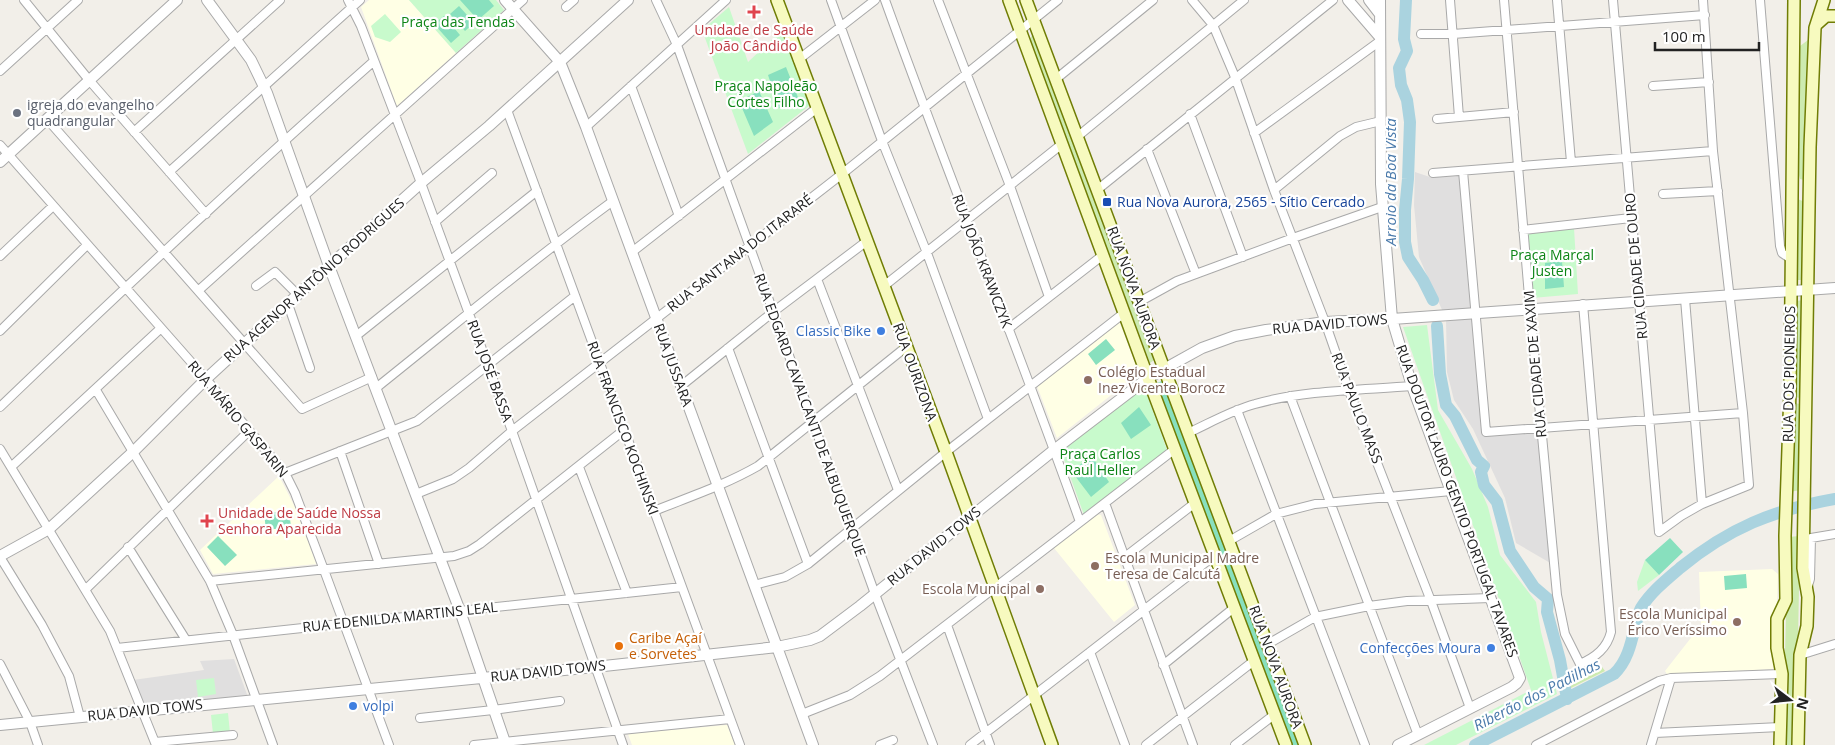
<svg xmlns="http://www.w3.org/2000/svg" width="1835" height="745" font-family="'Open Sans',sans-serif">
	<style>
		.residential { fill: #e0dfdf }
		.education { fill: #ffffe5 }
		.grass { fill: #cdebb0 }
		.park { fill: #c8facc }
		.pitch { fill: #88e0be }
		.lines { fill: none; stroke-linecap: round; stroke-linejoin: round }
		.river { stroke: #aad3df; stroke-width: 12 }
		.minor-casing { stroke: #a9a9a9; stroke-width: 10 }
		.tertiary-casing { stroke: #a9a9a9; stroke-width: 12 }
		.secondary-casing { stroke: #707d05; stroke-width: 14 }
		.minor { stroke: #fff; stroke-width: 8 }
		.tertiary { stroke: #fff; stroke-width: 10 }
		.secondary { stroke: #f7fabf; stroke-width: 11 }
		.health-dot { fill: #e0444e; stroke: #fff; stroke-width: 2 }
		.worship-dot { fill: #6b7280; stroke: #fff; stroke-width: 2 }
		.transit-dot { fill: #1a4fb4; stroke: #fff; stroke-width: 2 }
		.shop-dot { fill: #3f7fe0; stroke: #fff; stroke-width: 2 }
		.education-dot { fill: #8d6e63; stroke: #fff; stroke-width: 2 }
		.food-dot { fill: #e8710a; stroke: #fff; stroke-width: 2 }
		.labels { text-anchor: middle; stroke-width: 4.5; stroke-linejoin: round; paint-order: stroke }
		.park-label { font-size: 14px; fill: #0c8416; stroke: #fff }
		.health-label { font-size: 14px; fill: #be3a42; stroke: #fff }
		.worship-label { font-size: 14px; fill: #5b616d; stroke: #fff; text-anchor: start }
		.transit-label { font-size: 14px; fill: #164399; stroke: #fff; text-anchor: start }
		.street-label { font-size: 14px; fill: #222; stroke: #fff }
		.shop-label { font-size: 14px; fill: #366cbe; stroke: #fff; text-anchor: end }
		.education-label { font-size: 14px; fill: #785e54; stroke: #fff; text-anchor: start }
		.food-label { font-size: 14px; fill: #c56008; stroke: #fff; text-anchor: start }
		.water-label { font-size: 15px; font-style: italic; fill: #4a7aab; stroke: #fff }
	</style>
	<rect width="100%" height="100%" fill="#f2efe9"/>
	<path class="residential" d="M1415,172L1430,177L1460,176L1483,434L1539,431L1552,564L1516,543L1505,498L1473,429L1454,400L1447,372L1446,319L1419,257L1414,205Z
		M234,659L248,697L145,708L133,680L204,670L200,661Z"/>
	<path class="education" d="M369,0H409L456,53L397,106L361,7Z
		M1119,321L1139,373L1057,438L1037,386Z
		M279,476L297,511L316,564L213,574L200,550Z
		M1095,514L1101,515L1135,605L1114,622L1054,548Z
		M1772,569L1778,574L1777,606L1772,619L1773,658L1776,663V669L1667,674L1665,671L1701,625L1699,572Z
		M727,725L735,745H632L628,734Z"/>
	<path class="grass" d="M1033,34L1154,360L1150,363L1029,40Z
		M1812,37L1804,180L1800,179L1799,175L1797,104L1800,46Z
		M1795,198L1805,202L1807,280H1793Z
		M1806,300L1803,399L1796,397L1794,393V301Z
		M1795,403L1804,405L1801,490L1789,492Z
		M1800,536L1796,745H1787V712L1784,692L1788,537Z
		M1597,660L1605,671L1571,688L1568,675Z"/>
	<path class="park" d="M409,0H496L504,10L456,53Z
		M729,7L748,62L782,30L810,105L748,154L702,30Z
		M385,14L401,32L390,42L375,37L371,26Z
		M1574,228L1578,294L1532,298L1525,231Z
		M1427,325L1438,410L1472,469L1488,507L1500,555L1536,602L1541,632L1557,694L1456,745H1424L1531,690L1403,327Z
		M1144,387L1167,450L1084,515L1061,451Z
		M1645,560L1659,575L1638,591L1637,582Z
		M214,678L216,694L198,697L196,680Z
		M228,713L230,733L213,734L211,715Z"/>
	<path class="pitch" d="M460,0H489L494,6L478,20Z
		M459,6L474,23L465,31L450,14Z
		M444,16L460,35L451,43L434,24Z
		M786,67L799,100L779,108L768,75Z
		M759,91L773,122L754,136L739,101Z
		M1562,261L1564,287L1545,289V263Z
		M1106,339L1115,350L1096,365L1088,354Z
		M1164,380L1301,745H1291L1155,384Z
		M1139,407L1151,425L1131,439L1121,423Z
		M1091,455L1109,482L1091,497L1072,472Z
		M289,511L291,527L266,530L264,513Z
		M218,536L237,555L225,566L207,547Z
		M1670,538L1683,552L1659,575L1645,560Z
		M1746,574L1747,588L1725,590L1724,576Z"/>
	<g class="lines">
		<path class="river" d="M1406,0L1404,39L1407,51L1399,68L1401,85L1407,100L1410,122L1408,179L1405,210V242L1408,257L1423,280L1433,300
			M1437,326L1440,374L1446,405L1455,416L1477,460L1484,466L1481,472L1484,485L1497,502L1510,551L1534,587L1548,599L1547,612L1560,660L1567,699
			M1475,745L1614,674C1627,662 1631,644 1635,627C1637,621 1638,614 1641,608C1651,592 1666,580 1680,568C1729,528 1773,510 1835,499"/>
		<defs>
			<path id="minor" d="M24,0L89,80L206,214
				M348,0L361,26L421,183L512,431L623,745
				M656,0L677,45L875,594L933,745
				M831,0L882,141L927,253L988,419
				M885,0C948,175 1018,347 1080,522
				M938,0L1010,186L1049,297
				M1192,0L1213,25L1235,77L1274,190L1325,322L1349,391L1431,601L1470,708
				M1450,0L1459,117
				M1504,0L1530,308L1557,595L1565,634L1580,664C1596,657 1607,648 1611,632L1583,304
				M1557,0L1571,162
				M1613,0L1659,532
				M1760,0L1780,246L1782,253L1791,259
				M566,7L574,0
				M1421,34H1453L1705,15
				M798,60L875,0
				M0,71L78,0
				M1056,79L1153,0
				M631,86L679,216
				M1653,86L1709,82
				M507,110L740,745
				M1190,114L1243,257
				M47,119L302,409L372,377
				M1437,119L1514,112
				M586,127L726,0
				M134,132L280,0
				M1254,133L1380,41
				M1077,137L1244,0
				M0,145L206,379L285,473L295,493L324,570L389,745
				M1147,149L1196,274
				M1463,171L1486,432L1743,413
				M169,172L360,0
				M1433,173L1713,151
				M1097,190L1333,0
				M1274,190L1340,136L1356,127L1381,121
				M1663,194L1718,191
				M435,222L492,173
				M1523,230L1631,218
				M632,252L817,108
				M0,256L53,206
				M817,279L898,490
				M256,286L275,272L298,295
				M884,286L1062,144
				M199,290L523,0
				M1685,299L1702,504
				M1139,302L1177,281L1293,238L1382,207
				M288,304L310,368
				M1008,329L1103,255
				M0,331L87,245
				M356,336L537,191
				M728,348L808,564
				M681,386L773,312L867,241
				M376,388C455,325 532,260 613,201
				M96,390L210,581L233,635L273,745
				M1290,396L1418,735
				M0,407C123,289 247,173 374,61
				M1237,410L1365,745
				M1188,433C1210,423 1232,410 1255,404C1304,390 1362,390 1412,386
				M0,449L110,631L156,745
				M340,451L379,564
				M11,467L160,329
				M579,467L627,593
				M285,473L417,421L575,296
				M416,494L453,479L469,468L512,431L842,174L1058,0
				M1105,503L1193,745
				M654,511C689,497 725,485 758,466L906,347
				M1659,532L1681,516L1702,504L1749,485L1743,413L1713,151L1703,0
				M1229,541L1276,514L1315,504L1451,491
				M128,547L186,640
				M0,557L42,625L69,676L80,717
				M1125,557L1195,503
				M210,581L454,556L469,551L480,544L624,430
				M754,585L785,577L808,564L946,452L1124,313
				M1808,586L1810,579L1811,538L1835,534
				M86,589L249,431
				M947,625L990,745
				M1268,644L1315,617L1369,606L1407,601L1490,598
				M117,648L682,587
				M1090,652L1125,745
				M1800,655L1835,644
				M0,664L30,722L38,745
				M1163,665L1235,607
				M802,714L850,695L880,676L1175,449
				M420,718L493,710L560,701
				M1655,733L1780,727
				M155,742L233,735
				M474,745L730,719
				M880,745L893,740
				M970,745L1215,555
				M1146,745L1255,660
				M1235,745L1275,714
				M1536,745L1659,681L1671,678L1782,674
				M1651,745L1671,678"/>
			<path id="tertiary" d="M207,0L251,60L267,93L329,266L460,611L506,745
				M505,0L560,62L586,127L813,745
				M1348,0L1379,36
				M1369,0L1379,13
				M1380,0L1381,184L1392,319L1412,386L1520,678L1517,683L1512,687L1398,745
				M0,162L177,0
				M0,556L49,529L133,452L206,379L329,266L421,183L489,126L628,0
				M0,725L595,667L777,647L810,640L820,636L860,606L1054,450L1148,378L1164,369L1202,348L1235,336L1266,330L1325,322L1392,319L1835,288"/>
			<path id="secondary" d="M777,0L946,452L1052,745
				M1009,0L1148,378L1286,745
				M1026,0L1305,745
				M1817,24L1826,16H1835
				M1780,745L1782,674L1777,648V619L1786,600L1785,536L1790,391L1794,0
				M1798,745L1800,655L1807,626L1808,597L1803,568L1810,147L1815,28L1824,0"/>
		</defs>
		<use href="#minor" class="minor-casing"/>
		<use href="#tertiary" class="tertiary-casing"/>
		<use href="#secondary" class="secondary-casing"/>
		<use href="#minor" class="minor"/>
		<use href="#tertiary" class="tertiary"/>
		<use href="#secondary" class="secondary"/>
	</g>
	<g class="health-dot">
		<path d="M751.5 4.5h5v5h5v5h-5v5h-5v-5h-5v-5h5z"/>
		<path d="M204.5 513.5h5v5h5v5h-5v5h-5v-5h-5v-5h5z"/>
	</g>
	<circle class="worship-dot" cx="17" cy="113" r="5"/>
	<rect class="transit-dot" x="1102" y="197" width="10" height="10" rx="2.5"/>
	<g class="shop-dot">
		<circle cx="881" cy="331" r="5"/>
		<circle cx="1491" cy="648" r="5"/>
		<circle cx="353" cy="706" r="5"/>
	</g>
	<g class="education-dot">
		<circle cx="1088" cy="380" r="5"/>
		<circle cx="1095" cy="566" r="5"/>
		<circle cx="1040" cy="589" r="5"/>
		<circle cx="1737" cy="622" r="5"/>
	</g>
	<circle class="food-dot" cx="619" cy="646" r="5"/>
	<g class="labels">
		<g class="park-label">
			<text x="458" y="27">Praça das Tendas</text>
			<text x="766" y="91">Praça Napoleão<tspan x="766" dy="16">Cortes Filho</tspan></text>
			<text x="1552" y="260">Praça Marçal<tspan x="1552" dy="16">Justen</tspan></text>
			<text x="1100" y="459">Praça Carlos<tspan x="1100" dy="16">Raul Heller</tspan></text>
		</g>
		<g class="health-label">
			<text x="754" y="35">Unidade de Saúde<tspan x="754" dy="16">João Cândido</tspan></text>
			<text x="218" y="518" text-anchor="start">Unidade de Saúde Nossa<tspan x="218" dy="16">Senhora Aparecida</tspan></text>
		</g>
		<g class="worship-label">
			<text x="27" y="110">igreja do evangelho<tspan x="27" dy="16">quadrangular</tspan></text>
		</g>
		<g class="transit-label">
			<text x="1117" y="207">Rua Nova Aurora, 2565 - Sítio Cercado</text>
		</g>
		<g class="street-label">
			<text transform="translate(740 253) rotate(-38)" y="5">RUA SANT'ANA DO ITARARÉ</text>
			<text transform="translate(982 261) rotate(69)" y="5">RUA JOÃO KRAWCZYK</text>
			<text transform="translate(1636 266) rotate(-95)" y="5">RUA CIDADE DE OURO</text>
			<text transform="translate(314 280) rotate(-42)" y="5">RUA AGENOR ANTÔNIO RODRIGUES</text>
			<text transform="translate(1134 288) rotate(70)" y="5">RUA NOVA AURORA</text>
			<text transform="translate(1330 324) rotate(-5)" y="5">RUA DAVID TOWS</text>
			<text transform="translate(1535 364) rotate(-95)" y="5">RUA CIDADE DE XAXIM</text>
			<text transform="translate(673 365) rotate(70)" y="5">RUA JUSSARA</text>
			<text transform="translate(490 371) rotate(70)" y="5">RUA JOSÉ BASSA</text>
			<text transform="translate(915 372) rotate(70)" y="5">RUA OURIZONA</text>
			<text transform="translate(1789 374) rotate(-89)" y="5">RUA DOS PIONEIROS</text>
			<text transform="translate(1357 408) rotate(69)" y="5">RUA PAULO MASS</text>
			<text transform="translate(810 415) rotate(70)" y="5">RUA EDGARD CAVALCANTI DE ALBUQUERQUE</text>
			<text transform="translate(238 419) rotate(50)" y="5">RUA MÁRIO GASPARIN</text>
			<text transform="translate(623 428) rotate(70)" y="5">RUA FRANCISCO KOCHINSKI</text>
			<text transform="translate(1457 501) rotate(70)" y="5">RUA DOUTOR LAURO GENTIO PORTUGAL TAVARES</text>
			<text transform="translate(934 546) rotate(-39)" y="5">RUA DAVID TOWS</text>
			<text transform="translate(400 617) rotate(-6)" y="5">RUA EDENILDA MARTINS LEAL</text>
			<text transform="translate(1276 667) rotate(70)" y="5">RUA NOVA AURORA</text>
			<text transform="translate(548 671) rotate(-6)" y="5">RUA DAVID TOWS</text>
			<text transform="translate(145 710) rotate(-6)" y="5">RUA DAVID TOWS</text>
		</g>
		<g class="shop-label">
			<text x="871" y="336">Classic Bike</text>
			<text x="1481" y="653">Confecções Moura</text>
			<text x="363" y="711" text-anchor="start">volpi</text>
		</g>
		<g class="education-label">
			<text x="1098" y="377">Colégio Estadual<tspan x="1098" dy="16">Inez Vicente Borocz</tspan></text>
			<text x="1105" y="563">Escola Municipal Madre<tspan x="1105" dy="16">Teresa de Calcutá</tspan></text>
			<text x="1030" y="594" text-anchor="end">Escola Municipal</text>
			<text x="1727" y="619" text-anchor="end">Escola Municipal<tspan x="1727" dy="16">Érico Veríssimo</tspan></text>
		</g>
		<g class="food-label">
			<text x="629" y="643">Caribe Açaí<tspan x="629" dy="16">e Sorvetes</tspan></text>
		</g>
		<g class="water-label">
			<text transform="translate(1391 182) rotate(-90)" y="5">Arroio da Boa Vista</text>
			<text transform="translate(1537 695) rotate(-27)" y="5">Riberão dos Padilhas</text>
		</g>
	</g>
	<g transform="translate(1790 700) rotate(106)" stroke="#ffffff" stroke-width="4" paint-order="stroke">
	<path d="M0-4L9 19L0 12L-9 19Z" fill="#222222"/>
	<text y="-8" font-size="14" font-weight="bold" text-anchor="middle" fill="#222222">N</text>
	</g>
	<path d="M1655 42v8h104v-8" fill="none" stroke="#222222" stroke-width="2.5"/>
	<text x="1662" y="42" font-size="15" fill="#222222" stroke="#ffffff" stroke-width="4" paint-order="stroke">100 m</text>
</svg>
